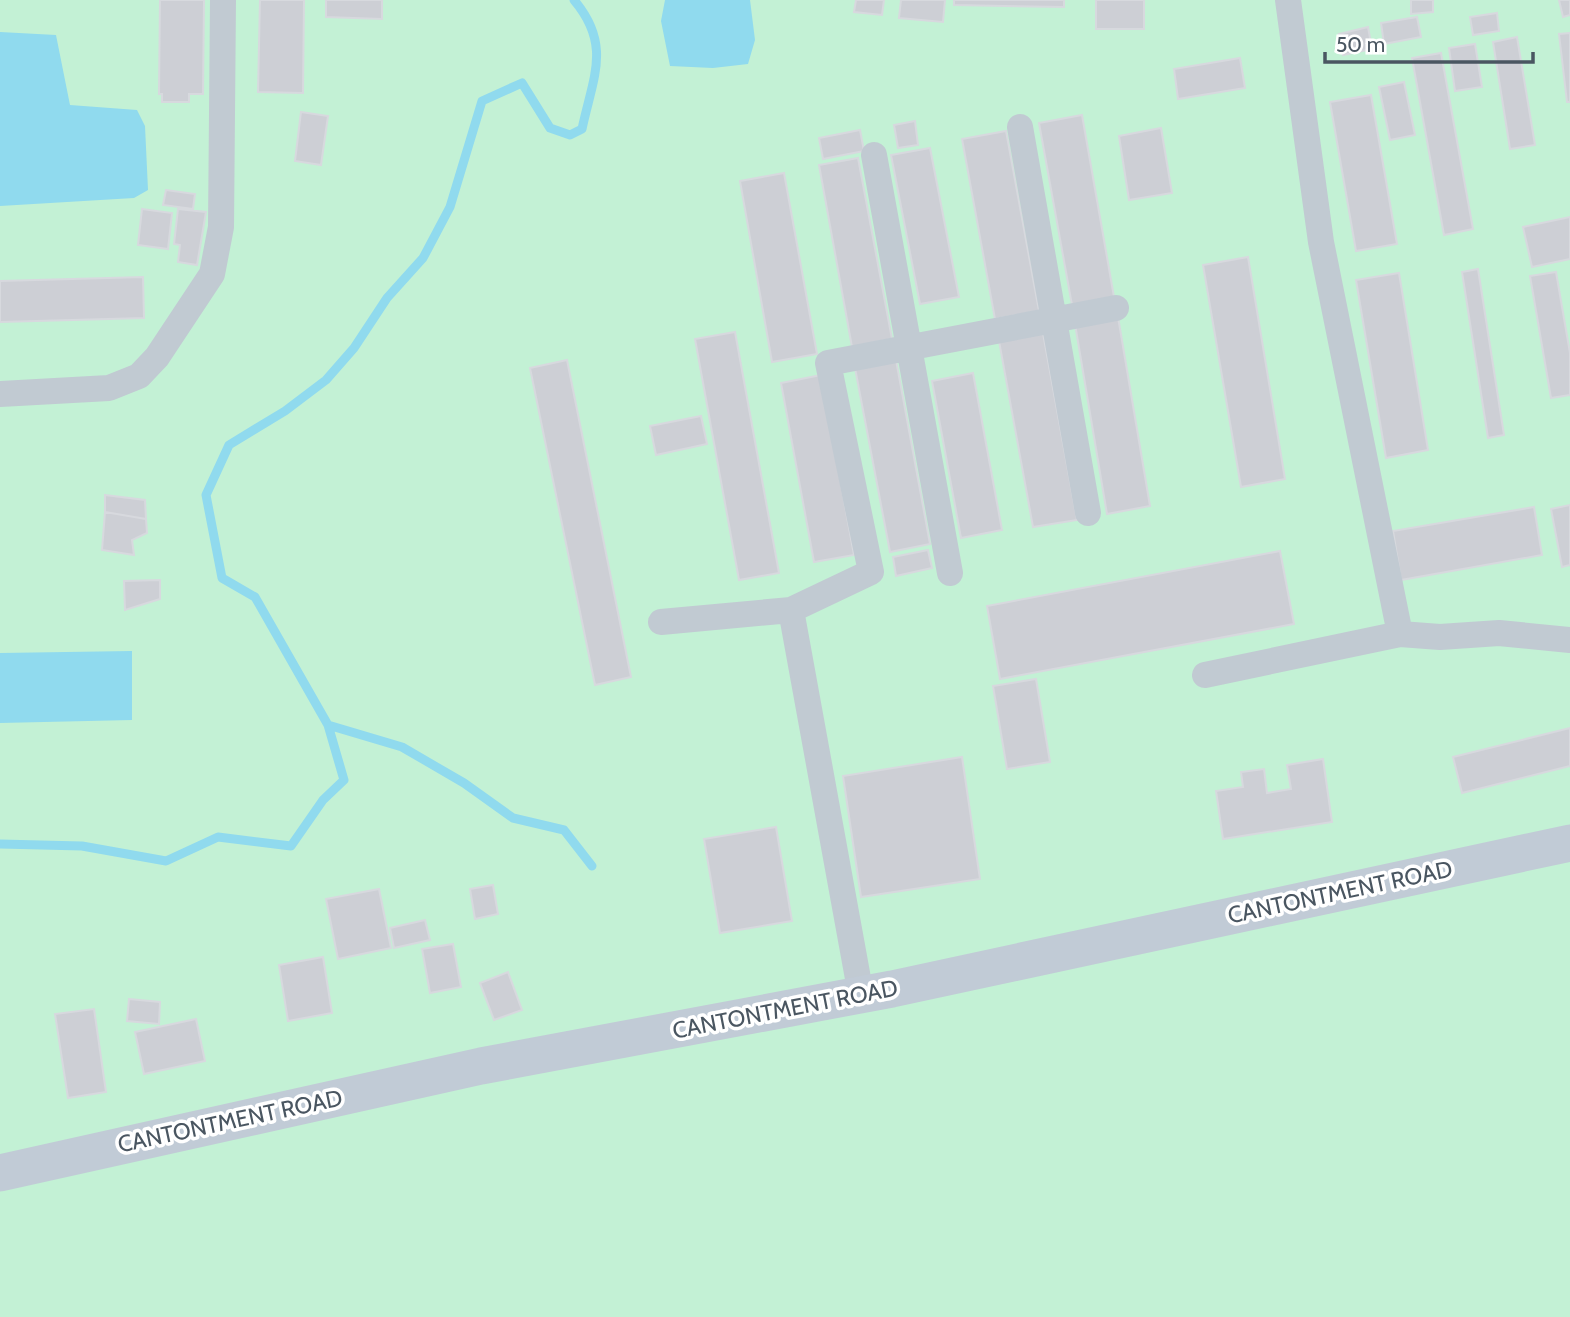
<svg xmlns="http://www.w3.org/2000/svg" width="1570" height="1317" font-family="Cabin,sans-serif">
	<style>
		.green { fill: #c3f1d5 }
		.water { fill: #90daee }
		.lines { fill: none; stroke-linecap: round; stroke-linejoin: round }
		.stream { stroke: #90daee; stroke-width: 9 }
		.building { fill: #cdcfd5; stroke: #d7d9de; stroke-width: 2 }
		.street { stroke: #c1cad2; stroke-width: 26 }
		.secondary { stroke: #c1cbd6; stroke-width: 37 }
		.labels { text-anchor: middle; stroke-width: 7; stroke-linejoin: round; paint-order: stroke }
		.street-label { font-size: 23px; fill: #4a5661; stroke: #fff }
	</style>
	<rect width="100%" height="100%" fill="#f5f3f3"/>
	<path class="green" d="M0,0H1570V1317H0Z"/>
	<path class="water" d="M665,0H750L755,40L748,64L713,68L670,66L661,21Z
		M0,32L56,35L70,105L137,110L145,126L148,190L134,198L0,206Z
		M132,651V720L0,723V653Z"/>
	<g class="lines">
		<path class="stream" d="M574,0C612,45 593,77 582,129L570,135L550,128L522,83L482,101L450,207L423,258L387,298L354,348L326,380L285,411L229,445L206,495L222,578L255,597L328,725L402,747L464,783L513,818L564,830L592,866
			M0,844L82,846L166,861L218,837L291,846L323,800L344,780L328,725"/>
	</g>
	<path class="building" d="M160,0H204L203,94H189V102H162V94H159Z
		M260,0H304L303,93L258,92Z
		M326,0H382V19L326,17Z
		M856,0H884L882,15L854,12Z
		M901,0H945L943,22L899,18Z
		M954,0H1064V7L954,5Z
		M1096,0H1144V29H1096Z
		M1411,0H1433V12L1411,14Z
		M1559,0H1570V15L1563,17Z
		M1497,13L1499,31L1473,35L1470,17Z
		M1417,17L1421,37L1384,44L1381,23Z
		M1368,27L1372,49L1343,55L1339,34Z
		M1570,33V102H1567L1559,34Z
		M1517,37L1535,145L1510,149L1493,42Z
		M1475,44L1482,87L1455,91L1449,48Z
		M1441,53L1473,229L1444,235L1412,58Z
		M1240,58L1245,88L1178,99L1174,69Z
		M1404,82L1415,135L1390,140L1379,87Z
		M1371,95L1397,244L1356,251L1330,102Z
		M301,112L328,116L321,165L295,161Z
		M1082,115L1114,297L1072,305L1039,123Z
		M915,121L918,145L898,148L894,125Z
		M1161,128L1172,193L1129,200L1119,136Z
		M860,130L864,151L823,159L819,138Z
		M1006,131L1039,311L995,319L962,139Z
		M930,148L959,297L920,304L891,155Z
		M858,158L892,339L852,347L819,165Z
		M784,173L817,354L772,362L740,181Z
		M166,190L195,194L193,209L163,205Z
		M142,209L172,213L168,249L138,245Z
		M178,209L206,212L197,265L178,262L180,245L174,244Z
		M1570,217V259L1532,267L1523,227Z
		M1248,257L1285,479L1241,487L1203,265Z
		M1478,269L1504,435L1488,438L1462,272Z
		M1556,272L1570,353V395L1551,398L1530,276Z
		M1399,273L1428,450L1386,458L1356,280Z
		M143,277L144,318L0,322V281Z
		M1118,317L1150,506L1107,514L1075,324Z
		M735,332L779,573L739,580L695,339Z
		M1043,333L1077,520L1033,527L999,341Z
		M567,360L631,677L595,685L530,368Z
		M896,360L930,544L890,552L855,368Z
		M973,373L1002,530L961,538L932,381Z
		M821,375L854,555L814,562L781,383Z
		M701,416L707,444L656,455L650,426Z
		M105,495L145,500L146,519L105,512Z
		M1570,505V565L1562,567L1551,509Z
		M1534,507L1542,555L1401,580L1393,531Z
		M105,512L146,519L147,533L132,540L134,555L102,550Z
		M928,550L932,568L896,576L893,557Z
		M1280,551L1294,624L1000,679L987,606Z
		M160,580V599L125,610L124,581Z
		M1036,679L1050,762L1007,769L993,686Z
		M1570,728V766L1462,793L1453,757Z
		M962,757L980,879L861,897L843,776Z
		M1323,759L1332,822L1223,839L1216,791L1243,787L1241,772L1264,769L1267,793L1291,789L1287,765Z
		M776,827L792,921L720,933L704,839Z
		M493,885L498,914L475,919L470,889Z
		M379,889L391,948L338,959L326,899Z
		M425,920L430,940L394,948L390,928Z
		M453,944L461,987L430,993L422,949Z
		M323,957L332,1013L288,1021L279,965Z
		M508,972L522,1010L494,1020L480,983Z
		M129,999L160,1002L159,1024L127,1021Z
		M94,1009L106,1092L68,1098L55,1014Z
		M196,1019L205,1061L144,1074L135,1032Z"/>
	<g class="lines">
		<path class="street" d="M1288,0L1321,242L1400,634L1440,637L1499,633L1570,640
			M1020,127L1088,513
			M874,155L950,573
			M0,394L109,388L139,376L157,357L212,274L221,227L223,0
			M791,610L861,995
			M661,622L791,610L871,572L828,363L1116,308
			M1205,675L1400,634"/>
		<path class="secondary" d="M0,1173L481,1066L892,989L1570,843"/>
	</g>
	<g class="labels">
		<g class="street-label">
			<text transform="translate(1340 892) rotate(-12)" y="8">CANTONTMENT ROAD</text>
			<text transform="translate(785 1009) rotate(-11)" y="8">CANTONTMENT ROAD</text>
			<text transform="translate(230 1121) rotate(-12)" y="8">CANTONTMENT ROAD</text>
		</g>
	</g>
	<path d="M1325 52v10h208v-10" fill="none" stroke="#4a5661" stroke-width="3.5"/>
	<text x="1336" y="52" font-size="21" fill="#4a5661" stroke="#ffffff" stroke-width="5" paint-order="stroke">50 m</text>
</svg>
